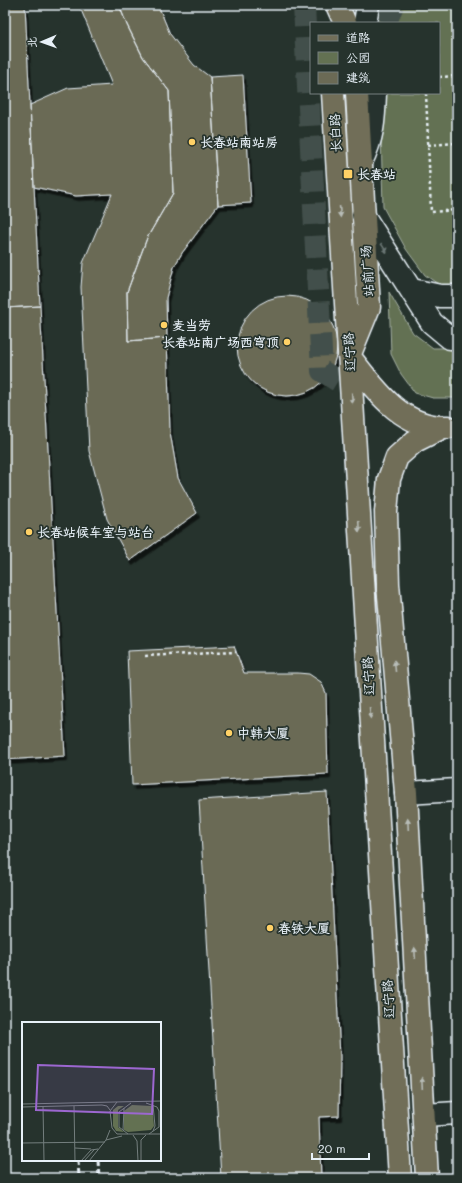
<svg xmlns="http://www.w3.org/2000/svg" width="462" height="1183" font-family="Mali,'LXGW WenKai TC',sans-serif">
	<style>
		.green { fill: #637152; stroke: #a6b1a5 }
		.building { fill: #6b6a55; stroke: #e8f1f8; filter: url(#shadow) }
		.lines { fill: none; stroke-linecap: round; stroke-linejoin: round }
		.minor-tunnel { stroke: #43504b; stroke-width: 22; stroke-dasharray: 22 11; stroke-linecap: butt }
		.minor-casing { stroke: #e8f1f8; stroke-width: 25 }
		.major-casing { stroke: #e8f1f8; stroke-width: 25 }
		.path { stroke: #e8f1f8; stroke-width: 2.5; stroke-dasharray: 3 3; stroke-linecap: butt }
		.minor { stroke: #26332d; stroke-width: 22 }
		.major { stroke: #716e59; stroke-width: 22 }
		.rail { stroke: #e8f1f8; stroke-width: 3; stroke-dasharray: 6 3; stroke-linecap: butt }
		.oneway { fill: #b8bdb8 }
		.oneway2 { fill: #6a7674 }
		.poi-dot { fill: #ffd166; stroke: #26332d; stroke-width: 1.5 }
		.labels { text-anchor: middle; stroke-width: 3.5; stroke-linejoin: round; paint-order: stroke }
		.street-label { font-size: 13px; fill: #e8f1f8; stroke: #26332d }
		.poi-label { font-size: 13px; font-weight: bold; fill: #e8f1f8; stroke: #26332d; text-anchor: start }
		.inset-road { fill: none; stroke: #747f7e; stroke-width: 1 }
		.view { fill: #9c67d0; fill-opacity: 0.15; stroke: #9c67d0; stroke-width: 2 }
		.inset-edge { fill: none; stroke: #e8f1f8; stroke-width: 2 }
	</style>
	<defs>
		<filter id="shadow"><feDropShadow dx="2.5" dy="4.5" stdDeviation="0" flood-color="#0009"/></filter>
	</defs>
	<rect width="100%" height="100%" fill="#26332d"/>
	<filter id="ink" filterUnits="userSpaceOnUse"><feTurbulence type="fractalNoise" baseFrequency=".025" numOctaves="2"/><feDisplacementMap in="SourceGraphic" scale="8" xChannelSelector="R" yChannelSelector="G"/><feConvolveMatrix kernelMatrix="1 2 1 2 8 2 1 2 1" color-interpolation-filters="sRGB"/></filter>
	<g filter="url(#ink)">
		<path class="green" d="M381,5H457V286H441L425,275L406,249L383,207L380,93H439V23H377Z
			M389,292L413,333L433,348H457V398H433L415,393L401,374L391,354Z"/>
		<path class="building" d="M5,5H25L40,306L5,308Z
			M79,5H119L127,25L143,57L169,91L173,193L147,238L127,292L128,341L167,338L170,432L178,478L197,513L130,561L107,519L89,451L81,287L83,263L112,194L76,196L34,187L30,105L68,88L112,85Z
			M119,5H158L170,34L194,65L210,77L218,205L182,253L174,267L166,298L167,338L128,341L127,292L147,238L173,193L169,91L143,57L127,25Z
			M243,75L251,203L218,205L210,77Z
			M237 346a50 50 0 1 1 100 0a50 50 0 1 1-100 0Z
			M40,306L65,756L5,760V308Z
			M457,537V606L455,558Z
			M234,646L244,673H298L309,674L321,682L326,693L328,774L132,785L127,651Z
			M327,792L340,1057L339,1116L319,1117L321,1178H221L199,800Z"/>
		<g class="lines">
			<path class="minor-tunnel" d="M304,5L322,371L351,389
				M386,23L393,5"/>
			<defs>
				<path id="minor" d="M365,23L368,5
					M361,162C373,138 374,120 375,93
					M363,215L432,323L450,338H457
					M412,290L440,296H457
					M406,793L457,790
					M424,1115L457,1113"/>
				<path id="major" d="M337,5L345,23
					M333,93L400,1178
					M357,93L369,307L349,356C375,389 401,429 448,427
					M427,1178L406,793L388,584L386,512L389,479L397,457L415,441L443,427"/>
			</defs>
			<use href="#minor" class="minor-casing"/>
			<use href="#major" class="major-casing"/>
			<path class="path" d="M439,77L457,76
				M426,93L431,212L457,210
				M428,145L457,143
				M145,656L236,652"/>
			<use href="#minor" class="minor"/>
			<use href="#major" class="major"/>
			<path class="rail" d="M78,1160L79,1178
				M98,1160L99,1178"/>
		</g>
		<defs><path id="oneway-solid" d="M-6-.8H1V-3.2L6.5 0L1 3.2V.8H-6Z"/></defs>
		<g class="oneway">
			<use href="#oneway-solid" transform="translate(340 212) rotate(86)"/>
			<use href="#oneway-solid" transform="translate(352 398) rotate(87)"/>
			<use href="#oneway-solid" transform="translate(359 527) rotate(87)"/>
			<use href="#oneway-solid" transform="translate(395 666) rotate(-95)"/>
			<use href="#oneway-solid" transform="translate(370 713) rotate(86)"/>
			<use href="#oneway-solid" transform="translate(408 824) rotate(-93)"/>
			<use href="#oneway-solid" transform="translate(415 953) rotate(-93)"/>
			<use href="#oneway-solid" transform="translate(422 1083) rotate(-93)"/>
		</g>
		<use class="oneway2" href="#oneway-solid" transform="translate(384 248) rotate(57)"/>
	</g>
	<g class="poi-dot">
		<circle cx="192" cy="142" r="4"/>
		<rect x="343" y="169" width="10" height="10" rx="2"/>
		<circle cx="164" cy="325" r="4"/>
		<circle cx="287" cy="342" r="4"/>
		<circle cx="29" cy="532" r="4"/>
		<circle cx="229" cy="733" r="4"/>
		<circle cx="270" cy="928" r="4"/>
	</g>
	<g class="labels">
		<g class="street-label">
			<text transform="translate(335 133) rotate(-93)" y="5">长白路</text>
			<text transform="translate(367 271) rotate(-94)" y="5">站前广场</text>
			<text transform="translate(349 352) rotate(-94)" y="5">辽宁路</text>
			<text transform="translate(368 676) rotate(-94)" y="5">辽宁路</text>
			<text transform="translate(388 999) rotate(-94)" y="5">辽宁路</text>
		</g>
		<g class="poi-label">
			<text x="200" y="147">长春站南站房</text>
			<text x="357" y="179">长春站</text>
			<text x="172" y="330">麦当劳</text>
			<text x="279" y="347" text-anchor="end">长春站南广场西穹顶</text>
			<text x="37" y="537">长春站候车室与站台</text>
			<text x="237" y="738">中韩大厦</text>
			<text x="278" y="933">春铁大厦</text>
		</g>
	</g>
	<g transform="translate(22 1022)">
		<rect width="139" height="139" fill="#26332d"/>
		<path d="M110,83L130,84L132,104L129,108L106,110L102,108V89ZM96,84H102L96,88V105L102,110L94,109L91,104V88Z" fill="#637152"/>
		<path class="inset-road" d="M95,80L88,89L90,106L95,112H139M124,81L135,85L137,89V105L127,112M0,82L139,79M21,84L22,139M52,84L53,139M0,85L80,83L85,84L88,88M88,108L84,118L100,114M101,108L102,86M131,109L133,104L131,83M106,112L97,105V90L109,81M111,113L115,119L116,139M0,121L83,120M53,126L69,127M59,139L69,128L76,127M62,139L72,128M67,139L84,118M119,139V118L124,113"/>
		<path class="view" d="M16,43L132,47L130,92L14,88Z"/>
		<rect width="139" height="139" class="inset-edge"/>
	</g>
	<rect width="462" height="1183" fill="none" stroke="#26332d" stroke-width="20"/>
	<rect x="10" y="10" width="442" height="1163" fill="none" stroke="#e8f1f8" stroke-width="1.5" filter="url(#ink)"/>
	<rect x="310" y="22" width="130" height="72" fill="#26332d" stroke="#747f7e"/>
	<rect x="318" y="35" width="20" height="6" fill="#716e59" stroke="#747f7e"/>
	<text x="346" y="42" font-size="12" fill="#e8f1f8">道路</text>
	<rect x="318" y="52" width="20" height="12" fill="#637152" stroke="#747f7e"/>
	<text x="346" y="62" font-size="12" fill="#e8f1f8">公园</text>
	<rect x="318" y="72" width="20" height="12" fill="#6b6a55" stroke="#747f7e"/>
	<text x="346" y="82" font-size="12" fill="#e8f1f8">建筑</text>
	<g transform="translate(42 42) rotate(268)" stroke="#26332d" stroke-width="3" paint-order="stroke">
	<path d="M0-3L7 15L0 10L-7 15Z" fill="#e8f1f8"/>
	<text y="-6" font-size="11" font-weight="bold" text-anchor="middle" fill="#e8f1f8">北</text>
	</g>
	<path d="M312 1153v6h57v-6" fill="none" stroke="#e8f1f8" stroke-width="2"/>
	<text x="318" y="1153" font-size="12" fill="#e8f1f8" stroke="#26332d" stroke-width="3" paint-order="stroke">20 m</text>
</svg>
